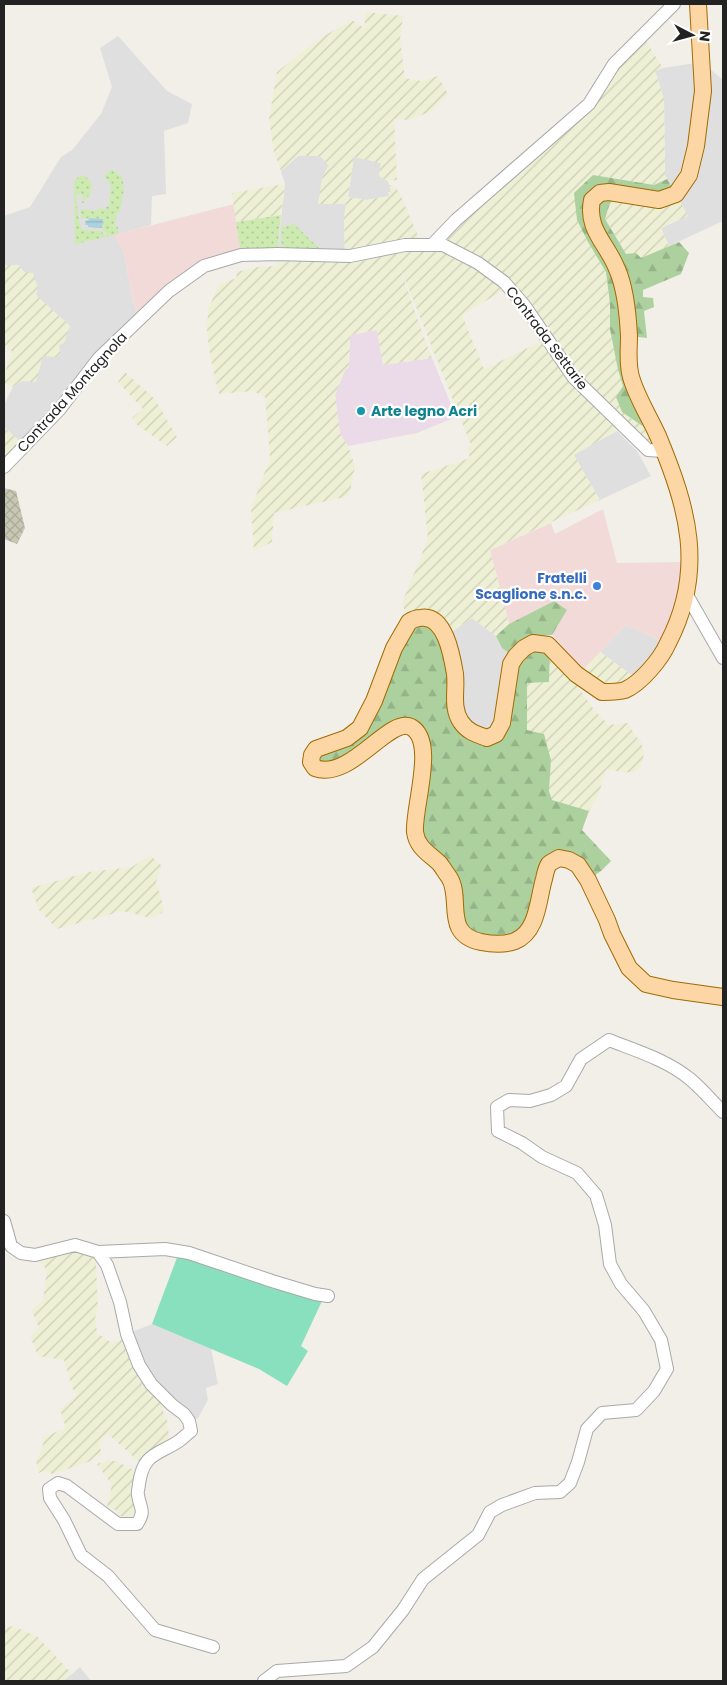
<svg xmlns="http://www.w3.org/2000/svg" width="727" height="1685" font-family="Poppins,sans-serif">
	<style>
		.residential { fill: #e0dfdf }
		.commercial { fill: #f2dad9 }
		.industrial { fill: #ebdbe8 }
		.construction { fill: url(#construction-cross-hatch) }
		.farmland { fill: url(#farmland-furrows); fill-rule: evenodd }
		.grass { fill: url(#grass-dots) }
		.forest { fill: url(#forest-firs) }
		.pitch { fill: #88e0be }
		.water { fill: url(#water-rules) }
		.lines { fill: none; stroke-linecap: round; stroke-linejoin: round }
		.minor-casing { stroke: #a9a9a9; stroke-width: 14 }
		.major-casing { stroke: #a06b00; stroke-width: 18 }
		.minor { stroke: #fff; stroke-width: 12 }
		.major { stroke: #fcd6a4; stroke-width: 16 }
		.culture-dot { fill: #0f9aa8; stroke: #fff; stroke-width: 2 }
		.shop-dot { fill: #3f7fe0; stroke: #fff; stroke-width: 2 }
		.labels { text-anchor: middle; stroke-width: 4.5; stroke-linejoin: round; paint-order: stroke }
		.street-label { font-size: 14px; fill: #222; stroke: #fff }
		.culture-label { font-size: 14px; font-weight: bold; fill: #0d838f; stroke: #fff; text-anchor: start }
		.shop-label { font-size: 14px; font-weight: bold; fill: #366cbe; stroke: #fff; text-anchor: end }
	</style>
	<defs>
		<pattern id="construction-cross-hatch" width="8" height="8" patternUnits="userSpaceOnUse" patternTransform="scale(1.25)"><rect width="8" height="8" fill="#c7c7b4"/><path d="M0 0l8 8M0 8l8-8" fill="none" stroke="#abab9a"/></pattern>
		<pattern id="farmland-furrows" width="10" height="10" patternUnits="userSpaceOnUse" patternTransform="scale(1.25)"><rect width="10" height="10" fill="#eef0d5"/><path d="M-1 1l2-2M0 10L10 0M9 11l2-2" fill="none" stroke="#ccceb7"/></pattern>
		<pattern id="grass-dots" width="8" height="8" patternUnits="userSpaceOnUse" patternTransform="scale(1.25)"><rect width="8" height="8" fill="#cdebb0"/><path d="M2 2h.1M6 6h.1" fill="none" stroke="#b0c997" stroke-width="1.8" stroke-linecap="round"/></pattern>
		<pattern id="forest-firs" width="22" height="20" patternUnits="userSpaceOnUse" patternTransform="scale(1.25)"><rect width="22" height="20" fill="#add19e"/><path d="M5 1l3.5 6h-7zM16 11l3.5 6h-7z" fill="#95b388"/></pattern>
		<pattern id="water-rules" width="6" height="5" patternUnits="userSpaceOnUse" patternTransform="scale(1.25)"><rect width="6" height="5" fill="#aad3df"/><path d="M0 2.5h6" fill="none" stroke="#92b5bf"/></pattern>
	</defs>
	<rect width="100%" height="100%" fill="#f2efe9"/>
	<path class="residential" d="M118,36L167,91L192,104L188,123L164,131L166,194L152,196L151,225L115,235L124,252L131,292L137,315L24,445L4,427V405L13,387L22,381L36,295L24,272L18,265H4V216L30,207L61,157L72,150L101,114L112,87L100,48Z
		M702,62L723,80V221L669,246L661,228L687,216L665,175L664,99L655,71L663,68Z
		M298,156H320L329,165L322,178L346,204L344,218L345,256L277,254L285,184L281,171Z
		M354,156L381,163L379,176L388,181L391,192L390,196L367,200L348,197Z
		M617,431L637,451L651,476L600,500L573,455Z
		M472,618L496,636L502,648L510,654L496,734L461,721L446,636Z
		M626,625L661,641L653,657L633,676L600,652Z
		M152,1324L211,1348L218,1384L206,1388L208,1400L198,1418L189,1421L151,1384L127,1334Z
		M80,1667L91,1681H63L72,1674Z"/>
	<path class="commercial" d="M234,204L241,255L204,266L137,315L131,292L124,252L114,235Z
		M603,509L617,563L682,562L679,590L674,618L661,641L626,625L583,670L552,635L566,610L554,601L509,624L490,550L551,523L555,534Z"/>
	<path class="industrial" d="M377,330L383,365L432,358L456,417L417,433L348,446L340,434L335,395L345,370L349,367L350,335Z"/>
	<path class="construction" d="M4,488L16,491L25,528L17,544L4,539Z"/>
	<path class="farmland" d="M366,12L403,16L400,39L405,78L421,81L438,76L448,94L432,111L409,120L394,119L397,180L388,181L379,176L381,163L354,157L348,197L367,200L389,196L388,192H391L389,185H393L399,192L422,245H432L574,117L642,35L663,68L655,71L664,99L665,175L667,179L654,185L593,175L588,242L606,272L610,304V329L618,370L623,386L622,412L644,427L663,451L648,450L623,427L574,455L600,500L490,550L509,624L496,636L472,618L446,636L409,622L402,603L428,539L421,474L470,458L467,448L471,445L398,262L422,332L432,358L383,365L377,330L350,335L349,367L345,370L335,395L340,434L348,446L355,466L349,496L274,513L272,542L254,551L251,509L270,458L265,397L253,391L219,394L213,370L207,334L208,310L219,284L237,278L236,272L257,267L277,266V254L345,256L344,218L346,204H318L322,178L329,165L320,156H298L281,171L274,152L269,119L277,72L317,40L352,20L364,28ZM509,287L546,339L484,369L462,315Z
		M285,184L281,215L236,222L232,193Z
		M620,194H676L688,216L661,228L669,246L641,258L626,254L605,219L610,203Z
		M4,265H18L24,272L33,273L38,288L36,295L70,326L64,343L59,345L61,354L57,357L43,356L36,382L22,381L13,387L4,383V376L12,351L4,347Z
		M125,372L155,399L177,437L167,446L136,424L132,418L143,409L118,382Z
		M4,427L24,445L4,467Z
		M550,647L576,674L578,687L595,711L609,725L628,723L636,737L641,741L644,755L641,767L634,773L606,770L598,796L589,811L552,801L549,791L551,760L527,730V683L548,682Z
		M600,652L633,676L614,685L604,684L583,670Z
		M150,855L162,866L156,882L164,908L162,913L151,918L123,911L57,929L39,910L31,888L89,872L132,867Z
		M53,1249L98,1252L96,1265L98,1308L95,1318L97,1333L112,1343L122,1339L127,1334L162,1396V1409L167,1420L170,1446L145,1463L137,1460L107,1433L99,1444L102,1455L96,1456L91,1461L53,1474L43,1471L39,1473L36,1461L42,1449L44,1437L66,1428L60,1409L77,1395L72,1388L64,1360L38,1356L30,1336L39,1328L31,1309L43,1301L47,1270L35,1255Z
		M106,1461H116L135,1471V1493L137,1509L131,1517L120,1516L117,1511L107,1506L112,1485L97,1464Z
		M13,1626L38,1637L72,1674L63,1681H4V1628Z"/>
	<path class="grass" d="M112,169L122,177L124,189L120,212H117L115,226L118,227V234L75,244L74,183L75,179L82,176H86L93,186H91L90,197H86L84,203H82L83,194L76,195C77,204 78,225 83,230L101,231L105,236L107,233L102,230L103,219L81,218V209L97,211V209H106V207L109,206L111,185L104,176Z
		M281,215L277,254L241,255L236,222Z
		M294,224L323,252L281,249L282,227Z"/>
	<path class="forest" d="M593,175L654,185L667,179L676,194H620L610,203L605,219L626,254L636,253L641,258L679,242L689,253L681,274L643,290V297L653,298L654,307L644,311L647,338L629,336L651,438L644,427L622,412L616,397L623,386L618,370L610,329V304L606,272L588,242L577,220L574,193Z
		M554,601L567,610L552,635L538,636L510,654L502,648L496,636L509,624Z
		M435,621L460,721L496,734L516,656L550,647L549,682L527,683V730L544,734L551,760L549,791L552,800L589,811L582,830L611,861L601,871L588,880L559,858L524,935L473,940L454,892L420,846L423,765L409,726L329,769L312,755L347,738L409,622Z"/>
	<path class="pitch" d="M178,1255L322,1301L301,1346L308,1351L287,1386L259,1369L152,1324Z"/>
	<path class="water" d="M89,218L103,219L102,228L88,227V225H85L86,220L88,221Z"/>
	<g class="lines">
		<defs>
			<path id="minor" d="M432,245L456,220L589,104L614,64L674,4
				M4,467L59,410L99,358L169,291L204,266L241,255L277,254L350,256L405,245H443L478,263L504,282L524,305L574,378L648,450L663,451
				M687,595L723,658
				M4,1221L11,1246L21,1253L35,1255L75,1245L98,1252L165,1249L189,1253L272,1281L315,1294L328,1296
				M98,1252L107,1265L120,1302L127,1334L139,1365L151,1384L172,1405L184,1414L189,1421L191,1431C187,1434 183,1438 179,1441C158,1455 143,1453 139,1484C139,1487 137,1492 138,1495C140,1509 146,1510 137,1524H118L67,1486L58,1483L49,1489L50,1498L64,1520L81,1555L108,1576L155,1630L213,1647
				M264,1681L277,1671L346,1666L373,1647L403,1610L423,1579L478,1535L490,1512L502,1505L535,1493L560,1492L570,1483L578,1462L587,1429L602,1413L636,1410L654,1391L667,1369L661,1340L644,1311L621,1284L610,1264L605,1225L596,1195L577,1173L542,1157L522,1143L498,1131L497,1107L509,1100L530,1101L551,1095L566,1086L581,1059L609,1040C637,1051 667,1060 690,1079C702,1089 712,1101 723,1112"/>
			<path id="major" d="M698,4L703,91L696,146L689,175L676,194L659,200L609,192L600,193L592,200C586,230 607,243 617,269C625,287 628,316 629,336C629,350 627,363 631,377C637,398 649,416 658,436C688,508 706,570 668,643C661,659 641,683 625,690C619,692 609,692 602,692L576,674L548,645L533,643L524,648L516,656L511,664L502,723L496,734L487,738C476,734 468,732 461,722C451,707 457,690 455,674C452,656 445,613 420,618C416,618 412,620 409,622L394,648L374,701L360,728L347,738L316,749L312,755L311,762L315,768C351,781 389,716 411,727C437,741 413,808 415,832C417,848 430,854 440,864C443,868 446,873 449,877C463,898 442,934 481,942C491,944 504,945 515,941C538,932 538,899 544,879C545,875 546,868 549,864C551,862 556,860 559,858L569,860L578,865L588,880L607,920L612,934L629,968L646,984L673,990L723,997"/>
		</defs>
		<use href="#minor" class="minor-casing"/>
		<use href="#major" class="major-casing"/>
		<use href="#minor" class="minor"/>
		<use href="#major" class="major"/>
	</g>
	<circle class="culture-dot" cx="361" cy="411" r="5"/>
	<circle class="shop-dot" cx="597" cy="586" r="5"/>
	<g class="labels">
		<g class="street-label">
			<text transform="translate(547 338) rotate(53)" y="5">Contrada Settarie</text>
			<text transform="translate(72 392) rotate(-48)" y="5">Contrada Montagnola</text>
		</g>
		<g class="culture-label">
			<text x="371" y="416">Arte legno Acri</text>
		</g>
		<g class="shop-label">
			<text x="587" y="583">Fratelli<tspan x="587" dy="16">Scaglione s.n.c.</tspan></text>
		</g>
	</g>
	<rect width="727" height="1685" fill="none" stroke="#222222" stroke-width="10"/>
	<g transform="translate(692 35) rotate(96)" stroke="#ffffff" stroke-width="4" paint-order="stroke">
	<path d="M0-4L9 19L0 12L-9 19Z" fill="#222222"/>
	<text y="-8" font-size="14" font-weight="bold" text-anchor="middle" fill="#222222">N</text>
	</g>
</svg>
